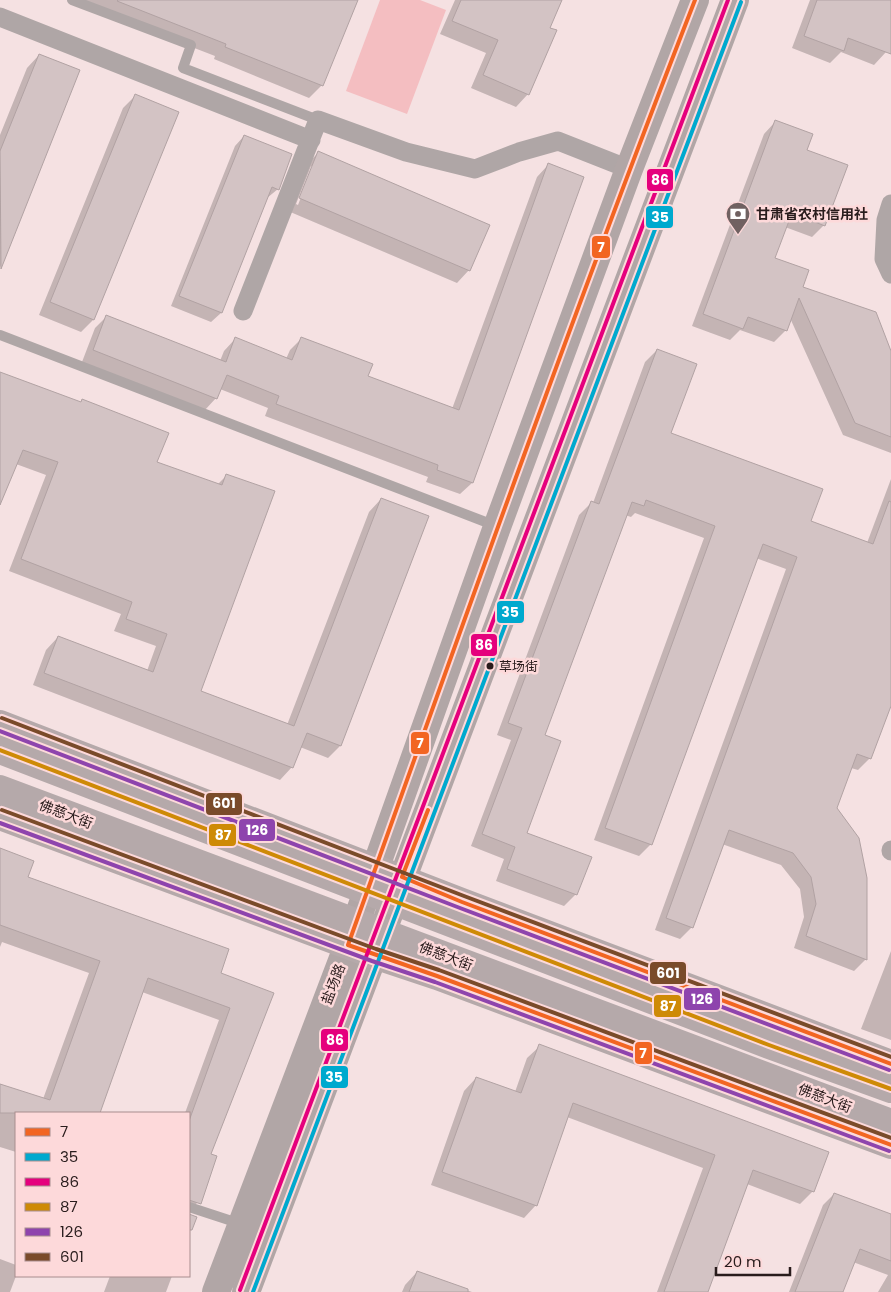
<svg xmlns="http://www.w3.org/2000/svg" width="891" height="1292" font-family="Poppins,'Noto Sans SC',sans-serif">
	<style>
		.green { fill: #f4bec1 }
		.shadow { fill: #0003; fill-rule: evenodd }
		.building { fill: #d3c3c4; stroke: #b1a2a3 }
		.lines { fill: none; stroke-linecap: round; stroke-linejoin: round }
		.lane { stroke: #afa6a6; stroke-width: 10 }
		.street { stroke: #afa6a6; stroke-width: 19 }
		.secondary { stroke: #b1a6a6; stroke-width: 28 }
		.primary { stroke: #b5a9aa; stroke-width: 28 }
		.bus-1-casing { stroke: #fdd9da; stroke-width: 8 }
		.bus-2-casing { stroke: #fdd9da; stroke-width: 8 }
		.bus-3-casing { stroke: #fdd9da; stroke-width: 8 }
		.bus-4-casing { stroke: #fdd9da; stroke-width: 8 }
		.bus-5-casing { stroke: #fdd9da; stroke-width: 8 }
		.bus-6-casing { stroke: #fdd9da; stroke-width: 8 }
		.bus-1 { stroke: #f26522; stroke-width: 4 }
		.bus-2 { stroke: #00a9ce; stroke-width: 4 }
		.bus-3 { stroke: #e5007d; stroke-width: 4 }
		.bus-4 { stroke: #ce8a06; stroke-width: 4 }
		.bus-5 { stroke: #8e44ad; stroke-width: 4 }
		.bus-6 { stroke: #7a4b2a; stroke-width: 4 }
		.bus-dot { fill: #291c1c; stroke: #fdd9da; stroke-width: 2 }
		.labels { text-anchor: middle; stroke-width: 5; stroke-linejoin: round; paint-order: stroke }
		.bus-label { font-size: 13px; fill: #291c1c; stroke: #fdd9da; text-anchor: start }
		.poi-label { font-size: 14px; font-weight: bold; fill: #291c1c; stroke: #fdd9da; text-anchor: start }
		.street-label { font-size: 14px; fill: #291c1c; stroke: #fdd9da }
		.line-badge { stroke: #fdd9da; stroke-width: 2 }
		.badge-label { font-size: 14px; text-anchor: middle; font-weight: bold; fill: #fff }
	</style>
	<rect width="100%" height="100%" fill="#f5e1e2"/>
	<path class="green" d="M380,0H420L446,10L407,114L346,91Z"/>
	<path class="shadow" d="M70,0H356L322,85L309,98L214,59L215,56Z
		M455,0H560L548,28L528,94L516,107L471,88L486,53L440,34Z
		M810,0H891V39L886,52L874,65L841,52L830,63L792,48Z
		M39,55L78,71L0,268V135L27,68Z
		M135,96L93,320L81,332L39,315L123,108Z
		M775,122L806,150L824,225L812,237L785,227L773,259L801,288L891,355V453L843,435L790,318L786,330L774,342L740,330L730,340L692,326L764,134Z
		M244,136L278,189L267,198L221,313L211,322L171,306L235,146Z
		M318,153L469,270L457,283L288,211L306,165ZM311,166H313L298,205L296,204Z
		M548,165L472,483L460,494L426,482L428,477L265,416L268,408L220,389L216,398L205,410L82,362L95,328L107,316L220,361L224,351L235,339L286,359L290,350L302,338L367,377L452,409L537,177Z
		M657,350L669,433L810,522L867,543L891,479V703L870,758L858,770L851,768L835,809L866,959L854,971L794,948L804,917L800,889L781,865L722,844L692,927L680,939L655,930L786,569L756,558L651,844L639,856L594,840L704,538L635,513L631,517L625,515L544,736L525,834L576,894L564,906L496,881L504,859L471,846L511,740L497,735L579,515L591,503H593L645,362Z
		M0,373L156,463L217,485L227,475L199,691L287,725L369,512L381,499L427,517L340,746L328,758L300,747L292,767L280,780L33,685L46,650L58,637L147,671L156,646L114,631L121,614L9,571L46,475L16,464L0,505Z
		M0,849L26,877L219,974L272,994L210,1155L202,1198L189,1211V1113H185L219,1020L142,992L98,1113H16V1152L0,1147V1085L43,1099L89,973L2,942L0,947Z
		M891,951V1040L861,1029Z
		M540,1046L813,1191L800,1204L747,1184L707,1292H657L703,1168L567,1117L536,1205L524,1218L431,1185L464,1091L476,1078L515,1092L527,1058Z
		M834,1194L891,1216V1292H878L888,1275L853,1262L841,1292H789L823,1205Z
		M0,1259L16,1265V1276L10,1292H0Z
		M417,1272L472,1292H402L405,1285Z
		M110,1276H172L166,1292H104Z"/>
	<path class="building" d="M118,0H358L323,86L225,47L226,44L117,1Z
		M461,0H562L550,28L557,30L529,95L483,75L498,40L452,21Z
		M817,0H891V54L848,38L844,51L804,36Z
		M39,54L80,70L1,269L0,151Z
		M135,94L179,112L94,320L50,302Z
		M775,120L813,134L807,150L848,165L825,226L792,213L775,258L809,270L803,287L876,312L891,351V437L855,423L799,298L787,331L748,317L743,329L703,314Z
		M244,135L292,154L279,190L272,187L222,313L179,296Z
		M318,151L490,225L470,271L299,198Z
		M548,163L584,177L473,483L437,470L438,465L276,404L279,396L227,375L217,399L93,350L106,315L226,362L235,337L292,360L301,337L373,364L368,376L459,410Z
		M657,349L697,364L671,433L823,489L811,521L873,544L889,501L891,502V706L871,759L857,754L837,808L859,838L867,878V960L806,936L816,904L811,877L793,853L729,830L693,928L666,918L797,557L763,544L652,845L605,828L715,526L646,500L644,506L632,502L545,735L561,741L527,833L592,857L577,895L507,869L515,847L482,834L522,728L508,723L591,501L599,504Z
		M0,372L81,402L82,399L169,433L157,462L222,485L226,474L275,491L201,691L294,726L381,498L429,516L341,746L307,733L293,768L44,673L58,636L153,672L167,634L126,619L132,602L21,559L58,462L23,450L0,505Z
		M0,848L34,861L28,877L229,949L221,973L274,993L211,1154L217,1156L201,1204L189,1200V1121L230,1008L148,978L100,1113H0V1084L50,1100L100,961L0,925Z
		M539,1044L829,1152L814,1192L753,1170L708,1292H664L715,1155L573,1103L537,1206L442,1172L476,1077L521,1093Z
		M834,1193L891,1214V1261L860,1249L843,1292H795Z
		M189,1214L197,1217L192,1230H189Z
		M417,1271L468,1289V1292H409Z"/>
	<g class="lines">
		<path class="lane" d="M72,0L191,45L183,68L318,120
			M0,335L496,526
			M189,1207L241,1224"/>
		<path class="street" d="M0,17L311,140
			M891,204L886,220L884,259L891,274
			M243,311L318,120L406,152L475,169L519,152L558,141L629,169
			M891,851V850"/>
		<path class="secondary" d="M216,1292L348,945L497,527L629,169L695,0
			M246,1292L735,0"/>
		<path class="primary" d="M0,724L462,902L891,1064
			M0,750L769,1045L891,1089
			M0,789L891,1123
			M0,816L374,955L437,976L891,1145"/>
		<defs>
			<path id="bus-1" d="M695,0C573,313 461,629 348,945L437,976L891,1145
				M428,810L402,877L462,902L891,1064"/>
			<path id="bus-2" d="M253,1292L741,2"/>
			<path id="bus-3" d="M240,1290L728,0"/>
			<path id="bus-4" d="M0,750L769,1045L891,1089"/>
			<path id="bus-5" d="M0,731L460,908L889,1070
				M0,823L372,961L435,982L889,1151"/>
			<path id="bus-6" d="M2,718L464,896L891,1057
				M2,810L376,949L439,970L891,1138"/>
		</defs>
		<use href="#bus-1" class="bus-1-casing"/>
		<use href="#bus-2" class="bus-2-casing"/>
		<use href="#bus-3" class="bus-3-casing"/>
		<use href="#bus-4" class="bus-4-casing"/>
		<use href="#bus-5" class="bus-5-casing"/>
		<use href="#bus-6" class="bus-6-casing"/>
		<use href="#bus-1" class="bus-1"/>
		<use href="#bus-2" class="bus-2"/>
		<use href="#bus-3" class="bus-3"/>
		<use href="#bus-4" class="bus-4"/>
		<use href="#bus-5" class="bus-5"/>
		<use href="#bus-6" class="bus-6"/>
	</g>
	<defs>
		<symbol id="bank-pin" viewBox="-11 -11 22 30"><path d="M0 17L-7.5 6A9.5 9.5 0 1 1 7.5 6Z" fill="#706161" stroke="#fdd9da"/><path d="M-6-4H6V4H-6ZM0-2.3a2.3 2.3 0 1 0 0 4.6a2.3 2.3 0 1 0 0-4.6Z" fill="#fff"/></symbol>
	</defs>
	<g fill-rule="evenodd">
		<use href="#bank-pin" x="724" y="200" width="28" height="38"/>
	</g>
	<circle class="bus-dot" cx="490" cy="666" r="4.5"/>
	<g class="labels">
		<g class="bus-label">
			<text x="499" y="671">草场街</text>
		</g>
		<g class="poi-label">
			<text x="756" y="219">甘肃省农村信用社</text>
		</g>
		<g class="street-label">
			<text transform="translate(66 814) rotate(21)" y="5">佛慈大街</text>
			<text transform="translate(446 956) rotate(21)" y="5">佛慈大街</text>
			<text transform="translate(333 984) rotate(-69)" y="5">盐场路</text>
			<text transform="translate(825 1098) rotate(21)" y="5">佛慈大街</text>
		</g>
	</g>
	<g class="line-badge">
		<rect x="646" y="168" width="28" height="24" rx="5" fill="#e5007d"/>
		<rect x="645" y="205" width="29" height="24" rx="5" fill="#00a9ce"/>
		<rect x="591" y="235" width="20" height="24" rx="5" fill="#f26522"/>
		<rect x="496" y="600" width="29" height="24" rx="5" fill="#00a9ce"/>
		<rect x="470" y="633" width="28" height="24" rx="5" fill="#e5007d"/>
		<rect x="410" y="731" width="20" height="24" rx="5" fill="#f26522"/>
		<rect x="205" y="792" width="38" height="24" rx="5" fill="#7a4b2a"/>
		<rect x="238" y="818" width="38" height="24" rx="5" fill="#8e44ad"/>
		<rect x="208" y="823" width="29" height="24" rx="5" fill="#ce8a06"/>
		<rect x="649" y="961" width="38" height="24" rx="5" fill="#7a4b2a"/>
		<rect x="683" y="987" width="38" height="24" rx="5" fill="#8e44ad"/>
		<rect x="653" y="994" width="29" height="24" rx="5" fill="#ce8a06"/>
		<rect x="320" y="1028" width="29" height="24" rx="5" fill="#e5007d"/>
		<rect x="634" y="1041" width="19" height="24" rx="5" fill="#f26522"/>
		<rect x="320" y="1065" width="29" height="24" rx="5" fill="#00a9ce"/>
	</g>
	<g class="badge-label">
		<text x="660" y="185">86</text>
		<text x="660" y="222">35</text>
		<text x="601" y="252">7</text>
		<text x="510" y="617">35</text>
		<text x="484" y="650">86</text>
		<text x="420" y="748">7</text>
		<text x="224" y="808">601</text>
		<text x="257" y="835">126</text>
		<text x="223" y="840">87</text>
		<text x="668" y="978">601</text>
		<text x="702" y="1004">126</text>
		<text x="668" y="1011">87</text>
		<text x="335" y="1045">86</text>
		<text x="643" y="1058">7</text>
		<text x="334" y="1082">35</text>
	</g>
	<rect x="15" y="1112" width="175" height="165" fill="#fdd9da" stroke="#a88d8e"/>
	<rect x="25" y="1128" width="25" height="8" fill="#f26522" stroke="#a88d8e"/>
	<text x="60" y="1137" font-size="15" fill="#291c1c">7</text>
	<rect x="25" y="1153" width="25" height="8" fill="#00a9ce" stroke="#a88d8e"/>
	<text x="60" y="1162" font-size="15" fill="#291c1c">35</text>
	<rect x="25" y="1178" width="25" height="8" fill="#e5007d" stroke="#a88d8e"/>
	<text x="60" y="1187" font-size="15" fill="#291c1c">86</text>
	<rect x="25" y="1203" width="25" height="8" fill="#ce8a06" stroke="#a88d8e"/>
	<text x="60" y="1212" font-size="15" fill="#291c1c">87</text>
	<rect x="25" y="1228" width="25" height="8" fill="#8e44ad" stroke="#a88d8e"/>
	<text x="60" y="1237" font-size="15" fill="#291c1c">126</text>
	<rect x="25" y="1253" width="25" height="8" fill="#7a4b2a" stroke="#a88d8e"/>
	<text x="60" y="1262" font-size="15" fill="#291c1c">601</text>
	<path d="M716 1267v8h74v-8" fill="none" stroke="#291c1c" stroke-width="2.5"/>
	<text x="724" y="1267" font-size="15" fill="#291c1c" stroke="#fdd9da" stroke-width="4" paint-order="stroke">20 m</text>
</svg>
